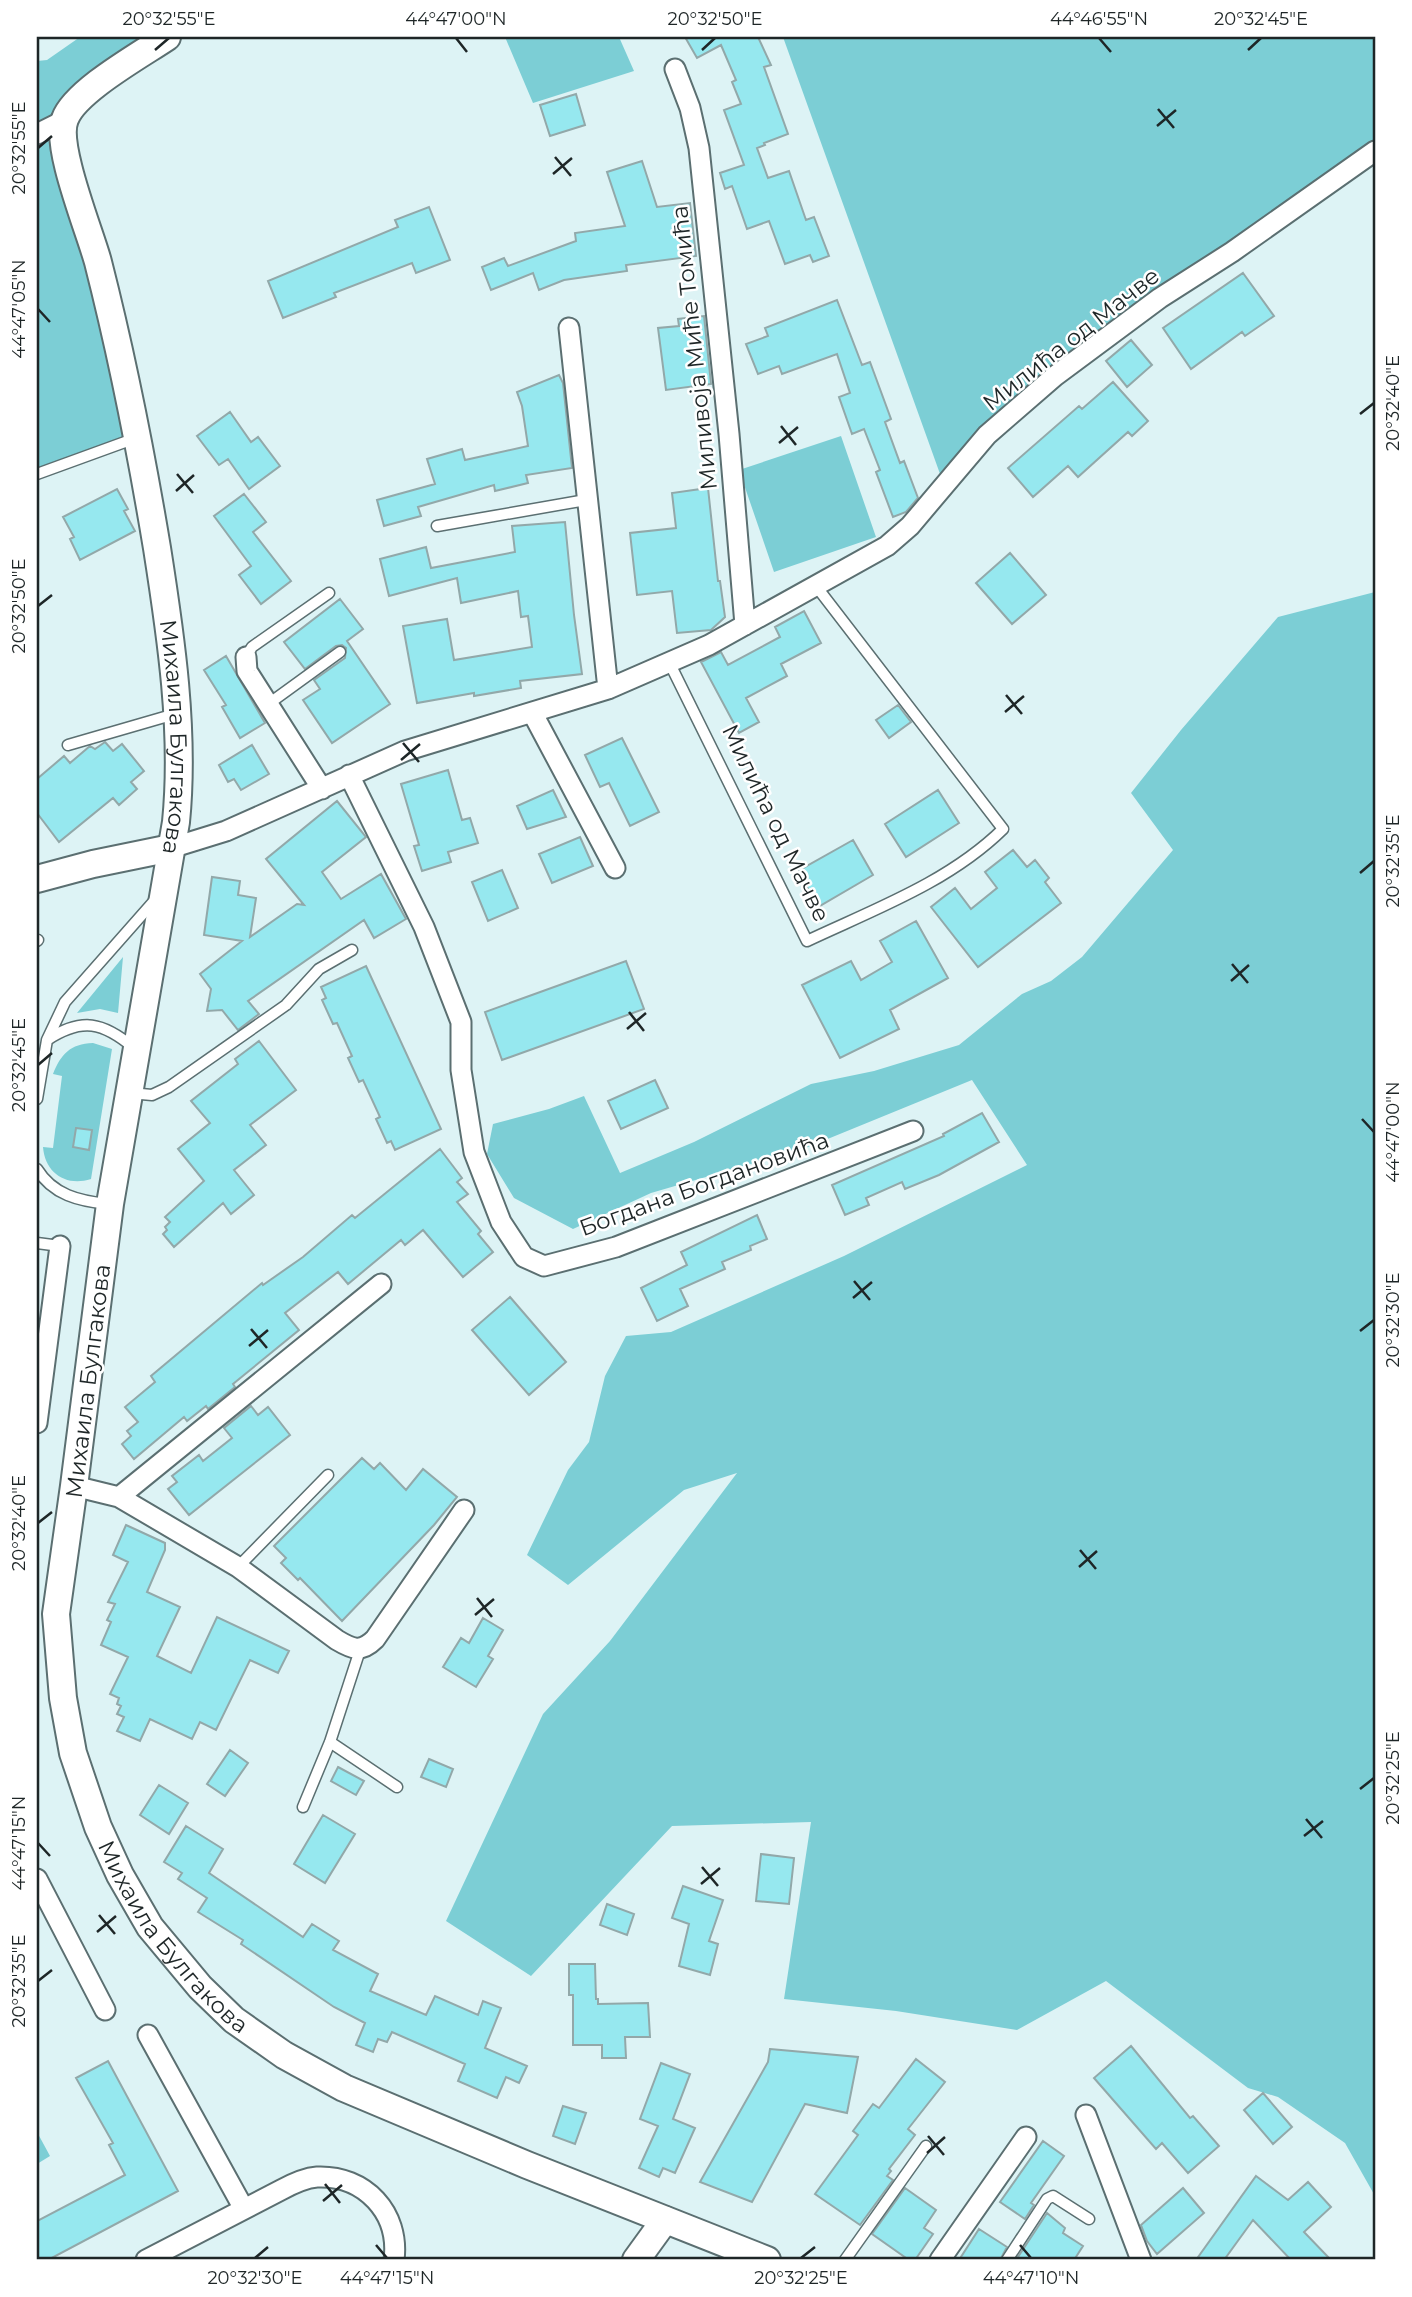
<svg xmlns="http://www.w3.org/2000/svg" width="1412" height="2297" font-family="Montserrat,sans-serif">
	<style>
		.green { fill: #7cced5 }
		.building { fill: #96e8ef; stroke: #92a8a9; stroke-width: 2 }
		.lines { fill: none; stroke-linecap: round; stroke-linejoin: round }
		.lane-casing { stroke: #5b6f71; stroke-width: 13 }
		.street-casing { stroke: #5b6f71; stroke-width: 23 }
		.secondary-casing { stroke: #5b6f71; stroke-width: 30 }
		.lane { stroke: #fff; stroke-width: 10 }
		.street { stroke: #fff; stroke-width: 19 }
		.secondary { stroke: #fff; stroke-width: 26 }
		.ticks { fill: none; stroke: #1e2627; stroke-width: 2.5 }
		.labels { text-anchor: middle; stroke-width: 5; stroke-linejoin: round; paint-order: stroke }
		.street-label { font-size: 23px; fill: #1e2627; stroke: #fff }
		.neatline { fill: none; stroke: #1e2627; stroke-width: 2.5 }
		.ticks-label { font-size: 18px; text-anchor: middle; fill: #1e2627 }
	</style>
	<rect width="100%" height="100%" fill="#ddf3f5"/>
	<path class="green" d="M80,37H167L37,129V61L47,60Z
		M505,37H619L634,71L533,103Z
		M783,37H1375V148L1088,350L944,485Z
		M63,121L137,438L39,475L37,511V134Z
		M841,436L876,537L774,572L739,470Z
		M1375,592V2196L1345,2143L1278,2097L1248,2088L1106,1981L1017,2030L896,2011L784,1999L811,1822L672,1826L531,1976L446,1921L543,1714L610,1641L737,1473L684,1490L568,1585L527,1555L568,1470L589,1442L605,1376L626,1336L671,1332L844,1256L1027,1165L972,1080L808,1147L651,1193L573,1229L514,1198L487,1154L493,1124L549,1109L584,1096L620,1173L694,1142L811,1084L874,1071L959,1045L1022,994L1051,981L1082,957L1173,850L1131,793L1181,730L1278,617Z
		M123,957L118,1013L100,1009L77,1013Z
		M93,1043L112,1049L91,1179C66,1187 45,1173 43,1147L53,1148L62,1076L53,1074C61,1054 70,1044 93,1043Z
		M37,2132L50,2156L37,2164Z"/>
	<path class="building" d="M685,37H758L771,65L764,67L788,134L764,143L765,145L757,148L768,178L789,171L806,220L814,217L829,256L813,262L810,255L785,264L769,221L747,229L732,186L725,189L720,173L744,165L724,110L741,104L732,82L736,80L721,45L697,58Z
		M576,94L585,125L550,136L540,105Z
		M642,161L657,207L690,203L696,256L626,265L627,271L564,280L539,290L533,273L491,290L482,267L504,258L508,266L576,241L575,233L625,226L607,172Z
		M429,207L450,260L416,273L412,263L334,293L336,297L283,318L268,281L398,227L395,220Z
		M1243,273L1274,316L1245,336L1242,332L1191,369L1163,328Z
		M837,300L862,365L870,362L891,419L885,422L900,463L904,461L918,498L906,512L893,517L876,472L880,470L864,429L852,434L839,397L850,393L837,354L782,374L779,366L758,374L746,344L768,336L765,328Z
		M704,316L711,384L666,390L658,328L679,326L678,319Z
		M1131,340L1152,365L1127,387L1106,361Z
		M559,375L563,383L572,468L526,475L528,483L495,491L494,485L418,507L421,516L384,526L377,500L435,484L427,459L462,449L465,460L528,446L522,406L517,392Z
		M1113,382L1148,421L1132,436L1128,432L1078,477L1068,466L1033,497L1008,468L1079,406L1082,409Z
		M230,412L251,442L258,437L280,466L249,489L228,459L219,465L197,436Z
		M708,488L718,581H720L725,617L711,630L677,633L672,591L637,595L630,533L676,528L672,493Z
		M117,489L128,509L124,511L135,531L80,560L70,539L74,537L63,517Z
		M244,494L266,522L253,532L291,581L261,604L239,575L251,566L214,516Z
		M565,522L574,615L582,674L520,681L521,688L474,696V693L417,703L403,626L447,619L454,660L532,647L528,616L521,617L518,591L461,603L457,578L389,596L380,559L426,547L431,568L515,552L512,526Z
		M1010,553L1046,595L1012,624L976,583Z
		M340,599L363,629L347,641L390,704L332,743L303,700L320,689L314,680L345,658L346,648L342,645L336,646L305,669L284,642Z
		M804,611L821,643L781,664L787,676L746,698L759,722L739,733L701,662L721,652L728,665L780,637L775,627Z
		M226,656L265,723L240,738L222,707L226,705L204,670Z
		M898,705L911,722L889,738L876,720Z
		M622,738L659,812L630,826L609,783L600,787L585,755Z
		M105,742L113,751L122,744L144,771L131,782L137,789L119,805L113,798L59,842L37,813V779L64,756L70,763L90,746L95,749Z
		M252,745L269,774L241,790L234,779L228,782L219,765Z
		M448,770L462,820L470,818L478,843L448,852L451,862L422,871L414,846L419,845L401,784Z
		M553,790L566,817L527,829L517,806Z
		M938,790L959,823L906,857L885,824Z
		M337,801L366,837L322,872L341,899L381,874L406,919L374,938L364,920L248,1001L259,1014L238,1030L222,1010L207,1011L211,989L200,974L242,941L204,935L212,877L240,881L238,895L256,898L250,937L297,904L304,905L266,859Z
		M580,837L593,866L552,883L539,854Z
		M853,840L873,875L818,907L798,871Z
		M1013,850L1027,867L1035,860L1049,878L1045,882L1061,903L978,967L931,907L955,888L971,909L997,888L985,872Z
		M502,870L518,908L488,921L472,882Z
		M916,921L948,978L890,1010L899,1029L840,1058L802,985L851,961L861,980L892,962L880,941Z
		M626,961L644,1009L502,1060L485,1012Z
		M366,966L441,1129L395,1150L391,1141L387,1143L376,1119L380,1117L363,1080L359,1082L348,1058L352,1056L337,1023L333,1024L322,1000L326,998L321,987Z
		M259,1041L296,1090L250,1125L266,1145L234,1170L254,1195L231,1214L223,1203L174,1247L163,1234L167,1230L165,1227L170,1222L165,1217L204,1181L178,1149L210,1123L191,1101L238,1064L235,1059Z
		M655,1080L668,1108L621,1129L608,1101Z
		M982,1113L999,1142L939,1175L905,1189L902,1182L866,1198L869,1205L845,1215L832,1185L944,1136L943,1134Z
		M76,1128L92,1130L89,1150L73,1147Z
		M440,1149L462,1178L457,1182L468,1194L457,1202L481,1231L478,1234L493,1252L463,1277L423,1230L405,1245L401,1240L348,1284L338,1272L285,1313L299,1330L233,1384L235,1387L208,1409L206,1406L187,1421L184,1417L134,1459L122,1444L131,1436L127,1431L138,1422L125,1407L155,1382L151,1376L262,1283L263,1285L303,1257L352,1215L355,1218Z
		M757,1215L767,1239L750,1246L751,1250L722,1262L725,1269L680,1289L688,1306L657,1321L641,1288L687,1265L681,1252Z
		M510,1297L566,1362L529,1395L472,1330Z
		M251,1406L258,1415L268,1407L290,1435L189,1515L168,1489L177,1482L172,1476L199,1455L203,1461L232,1438L224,1428Z
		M362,1458L374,1469L380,1463L406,1490L423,1469L457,1497L434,1525L342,1621L300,1578L298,1580L281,1563L286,1558L274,1546Z
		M126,1525L165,1543V1550L147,1592L180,1607L157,1656L191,1673L217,1617L289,1651L278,1673L250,1660L216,1730L200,1722L192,1739L150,1719L140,1741L117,1731L124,1717L117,1714L121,1706L117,1704L119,1698L110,1694L128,1657L101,1645L111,1622L107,1620L115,1604L108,1602L128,1562L113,1555Z
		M483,1618L503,1630L488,1656L493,1659L476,1687L443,1667L461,1638L469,1643Z
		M230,1750L248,1763L225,1796L207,1784Z
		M429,1759L453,1769L446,1787L421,1777Z
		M338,1767L364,1781L356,1795L331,1781Z
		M159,1785L188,1803L169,1834L140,1815Z
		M323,1815L355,1834L325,1883L294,1864Z
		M186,1826L223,1849L209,1873L303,1937L312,1924L339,1941L333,1950L378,1974L370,1991L426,2015L435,1996L478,2015L483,2001L501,2008L485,2048L527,2066L519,2083L506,2077L497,2098L458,2081L465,2064L392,2032L387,2042L378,2039L373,2052L356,2045L365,2023L334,2007L241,1944L243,1940L198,1912L207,1898L178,1879L182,1873L164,1862Z
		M761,1854L794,1858L789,1904L756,1901Z
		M683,1886L723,1900L709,1941L718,1944L710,1975L679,1966L689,1924L672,1918Z
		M607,1904L634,1914L627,1935L600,1925Z
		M569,1964H595L596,1999H598V2004L648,2003L650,2037H625L626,2058H602V2045H573V1995H569Z
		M1131,2046L1190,2118L1193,2116L1219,2146L1188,2173L1162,2143L1156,2149L1094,2078Z
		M770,2049L858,2057L847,2113L805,2104L752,2202L700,2182L768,2062Z
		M916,2059L945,2082L908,2129L915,2135L889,2169L891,2171L887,2176L893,2180L860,2225L815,2194L858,2135L853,2131L873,2104L879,2108Z
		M108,2061L178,2191L48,2260H37V2221L125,2175L109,2145L113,2143L76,2078Z
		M661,2063L690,2074L673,2119L695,2128L675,2173L663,2168L659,2177L639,2168L658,2126L640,2119Z
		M1263,2093L1292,2127L1273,2144L1244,2110Z
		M563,2106L586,2113L575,2144L553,2136Z
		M1043,2141L1064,2156L1031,2203L1034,2205L1025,2219L1000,2202Z
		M1256,2176L1288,2200L1308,2182L1331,2207L1304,2232L1331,2260H1291L1253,2220L1224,2260H1196Z
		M905,2188L936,2210L924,2228L933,2234L915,2260H909L872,2234Z
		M1183,2188L1204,2213L1157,2254L1147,2241L1141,2225Z
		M1047,2213L1065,2228L1063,2233L1083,2246L1074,2260H1016Z
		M979,2229L1007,2247L1000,2260H959Z"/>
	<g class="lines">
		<defs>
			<path id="lane" d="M37,474L136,438
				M437,526L586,500
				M246,657L252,647L329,593
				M669,662L807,941C875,909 949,882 1003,829L816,586
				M267,705L340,652
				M68,745L175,714
				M37,941L38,940
				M47,1040C82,1017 103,1022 134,1048
				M130,1093L152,1095L169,1087L286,1005L319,969L352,950
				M37,1099L47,1040L65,1002L155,900
				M37,1169C53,1195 79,1201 108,1204
				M37,1243L60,1246
				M238,1567L328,1475
				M330,1742L397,1787
				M303,1807L330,1742L360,1650
				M845,2260L926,2146
				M1007,2260L1047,2199L1053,2196L1089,2219"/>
			<path id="street" d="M675,69L690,108L699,148L729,434L745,625
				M37,134L63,121
				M569,328L608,689
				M246,657L247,671L322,789
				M533,714L615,868
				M349,775L424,927L461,1022V1070L474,1152L501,1222L524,1257L544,1266L616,1247L913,1131
				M171,848L226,831L405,751L608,689L709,645L887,546L910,526L987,435L1055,376L1160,298L1232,252L1375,151
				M37,1423L60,1246
				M74,1486L119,1497L238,1567L337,1640C352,1649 361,1653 375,1639L464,1510
				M119,1497L381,1284
				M37,1879L105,2010
				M148,2035L244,2209
				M1086,2115L1141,2260
				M146,2260L281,2190C292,2184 304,2178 317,2177C365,2175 400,2213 394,2260
				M940,2260L1026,2137"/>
			<g id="secondary">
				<path id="s1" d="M167,37C142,54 75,91 65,119C54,145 90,232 98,262C122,356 141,452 157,548C171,637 185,732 176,822L110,1204L74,1486L56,1614L63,1698L73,1753L98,1827L120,1875L150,1927L200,1987L234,2020L284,2055L344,2088L527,2165L767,2260"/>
				<path d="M37,879L93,864L171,848"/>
				<path d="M636,2260L665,2220"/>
			</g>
		</defs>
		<use href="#lane" class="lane-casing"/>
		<use href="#street" class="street-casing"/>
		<use href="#secondary" class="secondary-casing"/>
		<use href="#lane" class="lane"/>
		<use href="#street" class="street"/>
		<use href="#secondary" class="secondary"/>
	</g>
	<path class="ticks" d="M456,38L467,52M1099,38L1111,52M155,50L169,38M702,50L715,38M1248,50L1261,38M1158,109L1174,128M1157,126L1176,110M38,148L52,136M555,157L571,176M553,174L572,158M38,309L50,322M1360,414L1374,403M781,426L796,445M779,443L798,427M177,474L193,493M176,491L194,475M38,606L52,595M1006,695L1022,714M1005,712L1024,696M403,743L419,762M401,760L420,744M1360,873L1374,861M1232,964L1248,983M1231,981L1249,965M629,1012L644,1031M627,1029L646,1013M38,1065L52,1053M1362,1119L1374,1132M854,1281L870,1300M853,1298L872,1282M251,1329L267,1348M1360,1331L1374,1320M249,1346L268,1330M38,1523L52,1512M1080,1550L1096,1569M1079,1567L1097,1551M477,1598L492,1617M475,1615L494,1599M1360,1789L1374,1778M1306,1819L1322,1838M1304,1836L1323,1821M38,1843L50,1856M702,1867L718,1886M701,1884L720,1868M99,1915L115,1934M97,1932L116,1916M38,1981L52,1970M928,2136L944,2155M927,2153L945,2137M325,2184L340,2203M323,2201L342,2185M376,2245L387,2258M1020,2245L1031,2258M255,2258L268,2247M801,2258L815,2247"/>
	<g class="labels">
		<g class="street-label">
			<text transform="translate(1071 339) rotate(-38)" y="8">Милића од Мачве</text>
			<text transform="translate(694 348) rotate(-96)" y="8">Миливоја Миће Томића</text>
			<text dy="8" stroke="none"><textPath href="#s1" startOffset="763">Михаила Булгакова</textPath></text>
			<text transform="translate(776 823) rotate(64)" y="8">Милића од Мачве</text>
			<text transform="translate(704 1184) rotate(-20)" y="8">Богдана Богдановића</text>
			<text transform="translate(88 1381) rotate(-83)" y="8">Михаила Булгакова</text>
			<text dy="8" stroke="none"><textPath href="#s1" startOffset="2002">Михаила Булгакова</textPath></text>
		</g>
	</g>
	<rect width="1412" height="2297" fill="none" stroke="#ffffff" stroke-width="77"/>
	<rect x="38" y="38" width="1336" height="2220" class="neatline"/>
	<g class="ticks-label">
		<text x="169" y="25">20°32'55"E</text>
		<text x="456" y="25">44°47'00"N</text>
		<text x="715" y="25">20°32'50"E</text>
		<text x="1099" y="25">44°46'55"N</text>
		<text x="1261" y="25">20°32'45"E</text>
		<text transform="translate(19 148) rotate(-90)" y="6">20°32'55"E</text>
		<text transform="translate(19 309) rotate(-90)" y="6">44°47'05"N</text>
		<text transform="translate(1393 403) rotate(-90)" y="6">20°32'40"E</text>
		<text transform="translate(19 606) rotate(-90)" y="6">20°32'50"E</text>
		<text transform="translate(1393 861) rotate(-90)" y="6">20°32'35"E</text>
		<text transform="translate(19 1065) rotate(-90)" y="6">20°32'45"E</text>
		<text transform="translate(1393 1132) rotate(-90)" y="6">44°47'00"N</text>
		<text transform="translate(1393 1320) rotate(-90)" y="6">20°32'30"E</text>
		<text transform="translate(19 1523) rotate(-90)" y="6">20°32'40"E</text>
		<text transform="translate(1393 1778) rotate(-90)" y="6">20°32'25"E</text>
		<text transform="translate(19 1843) rotate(-90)" y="6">44°47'15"N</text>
		<text transform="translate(19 1981) rotate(-90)" y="6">20°32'35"E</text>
		<text x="255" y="2284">20°32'30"E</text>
		<text x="387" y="2284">44°47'15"N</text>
		<text x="801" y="2284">20°32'25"E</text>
		<text x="1031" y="2284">44°47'10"N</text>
	</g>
</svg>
